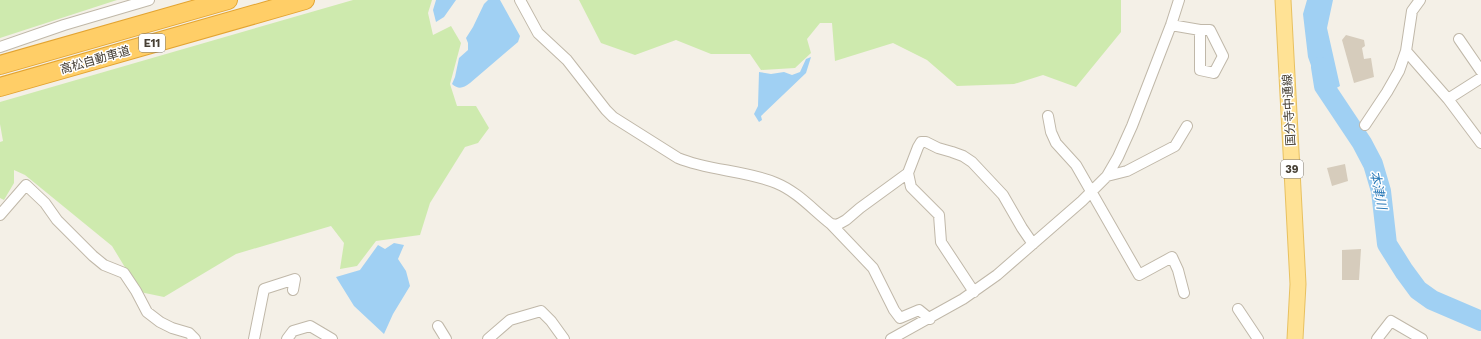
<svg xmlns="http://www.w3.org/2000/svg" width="1481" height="339" font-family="'Work Sans','Noto Sans JP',sans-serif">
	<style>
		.green { fill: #ceeaae }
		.water { fill: #a0d0f3 }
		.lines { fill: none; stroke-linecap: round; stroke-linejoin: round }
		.river { stroke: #a0d0f3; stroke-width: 20 }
		.building { fill: #d6ccbc }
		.street-casing { stroke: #c0b8a9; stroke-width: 12 }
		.primary-casing { stroke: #e8c160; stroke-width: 17 }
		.highway-casing { stroke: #e3a431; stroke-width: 20 }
		.street { stroke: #fff; stroke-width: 10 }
		.primary { stroke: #ffe295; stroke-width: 15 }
		.highway { stroke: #ffce67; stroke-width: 18 }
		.labels { text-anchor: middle; stroke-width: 3; stroke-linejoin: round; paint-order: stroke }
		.shield { fill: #fff; stroke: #7e7972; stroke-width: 1 }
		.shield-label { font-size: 11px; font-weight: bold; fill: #474035 }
		.street-label { font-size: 12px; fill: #474035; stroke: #fff }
		.water-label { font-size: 13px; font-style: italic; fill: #2a7ab8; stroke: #fff }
	</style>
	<rect width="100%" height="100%" fill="#f4f0e7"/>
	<path class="green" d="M0,0H117L0,38Z
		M353,0H432L428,13L433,35L451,26L461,43L450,84L457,106H476L489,128L478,143L465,147L430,203L420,235L376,241L357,266L340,269L344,243L331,226L236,254L164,297L140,292L112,246L25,175L14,170V183L4,200L0,198V142L3,141L0,124V102Z
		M579,0H1121V32L1076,87L1043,75L1014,84L957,86L927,60L893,43L835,61L832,23H820L807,39L811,53L795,68L761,70L750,54H711L676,40L635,55L601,43Z"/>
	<path class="water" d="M436,0H456L444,17L436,22L433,10Z
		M488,0H500L520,36L518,42L470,83C463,88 459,90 452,84L455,77L459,58L468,50V43L466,38L473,27L484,4Z
		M1307,0H1333L1327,28L1340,86L1322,96L1308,57L1303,14Z
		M811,57L806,73L761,116L762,120L759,122L754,114L758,106L759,72L771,74L784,72L792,75L800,72L806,59Z
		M394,243L404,245L398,259L406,271L410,286L393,314L384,334L354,306L336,277L360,270L378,245L385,249Z"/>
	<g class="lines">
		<path class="river" d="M1321,67L1324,86L1362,143L1373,164L1381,191L1387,244L1404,271L1418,290L1432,300L1481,321"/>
	</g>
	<path class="building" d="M1346,35L1364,40L1365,46L1362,48L1364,59L1371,58L1374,77L1354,83L1342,40Z
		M1345,164L1348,181L1332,186L1327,168Z
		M1361,249L1359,280H1342V250Z"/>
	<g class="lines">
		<defs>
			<path id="street" d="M520,0L538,33L567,60L606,110L613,117L678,158C709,171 745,170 776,183C798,192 813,210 831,224L837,225L846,220L860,208L908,173L918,147L921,142H926L938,148L952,152L963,156L972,162L1003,195L1022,228L1033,244
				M1171,25L1200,30V70L1214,73L1223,56L1210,30H1200
				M1459,39L1481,71
				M0,47L64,25L149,0
				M1406,51L1448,99L1481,143
				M1448,99L1481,78
				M1048,116L1051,132L1056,143L1076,165L1139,275L1172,257L1178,270L1184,293
				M1365,125L1387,92L1399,71L1406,51L1412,11L1420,0
				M908,173L911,187L939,215L941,242L974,292
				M1107,176L1127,171L1175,146L1187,126
				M0,215L26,185L45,203L57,220L93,256L104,265L124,273L136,291L147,312L160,322L172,328L189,333L195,339
				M831,224L873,268L894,310L900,318L919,310L930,319
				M1238,309L1258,339
				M438,326L446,339
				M254,339L264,289L295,279L293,290
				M287,339L293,331L310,326L332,339
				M488,339L510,320L541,311L551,321L564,339
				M891,339L963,299L997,275L1082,201L1107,176L1118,157L1132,126L1171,25L1179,0
				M1377,339L1391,321L1422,339"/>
			<path id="primary" d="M1283,0L1298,284L1295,339"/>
			<path id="highway" d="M0,65L228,0
				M0,87L305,0"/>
		</defs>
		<use href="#street" class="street-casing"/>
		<use href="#primary" class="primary-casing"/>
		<use href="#highway" class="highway-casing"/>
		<use href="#street" class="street"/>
		<use href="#primary" class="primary"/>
		<use href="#highway" class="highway"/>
	</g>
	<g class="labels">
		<g class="shield">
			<rect x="139" y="34" width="26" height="18" rx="3"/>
			<rect x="1281" y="160" width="22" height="18" rx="3"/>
		</g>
		<g class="shield-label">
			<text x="152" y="47">E11</text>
			<text x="1292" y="173">39</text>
		</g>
		<g class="street-label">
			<text transform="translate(95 60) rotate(-16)" y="4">高松自動車道</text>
			<text transform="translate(1289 110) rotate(-93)" y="4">国分寺中通線</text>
		</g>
		<g class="water-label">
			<text transform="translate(1379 190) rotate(79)" y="5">本津川</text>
		</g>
	</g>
</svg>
